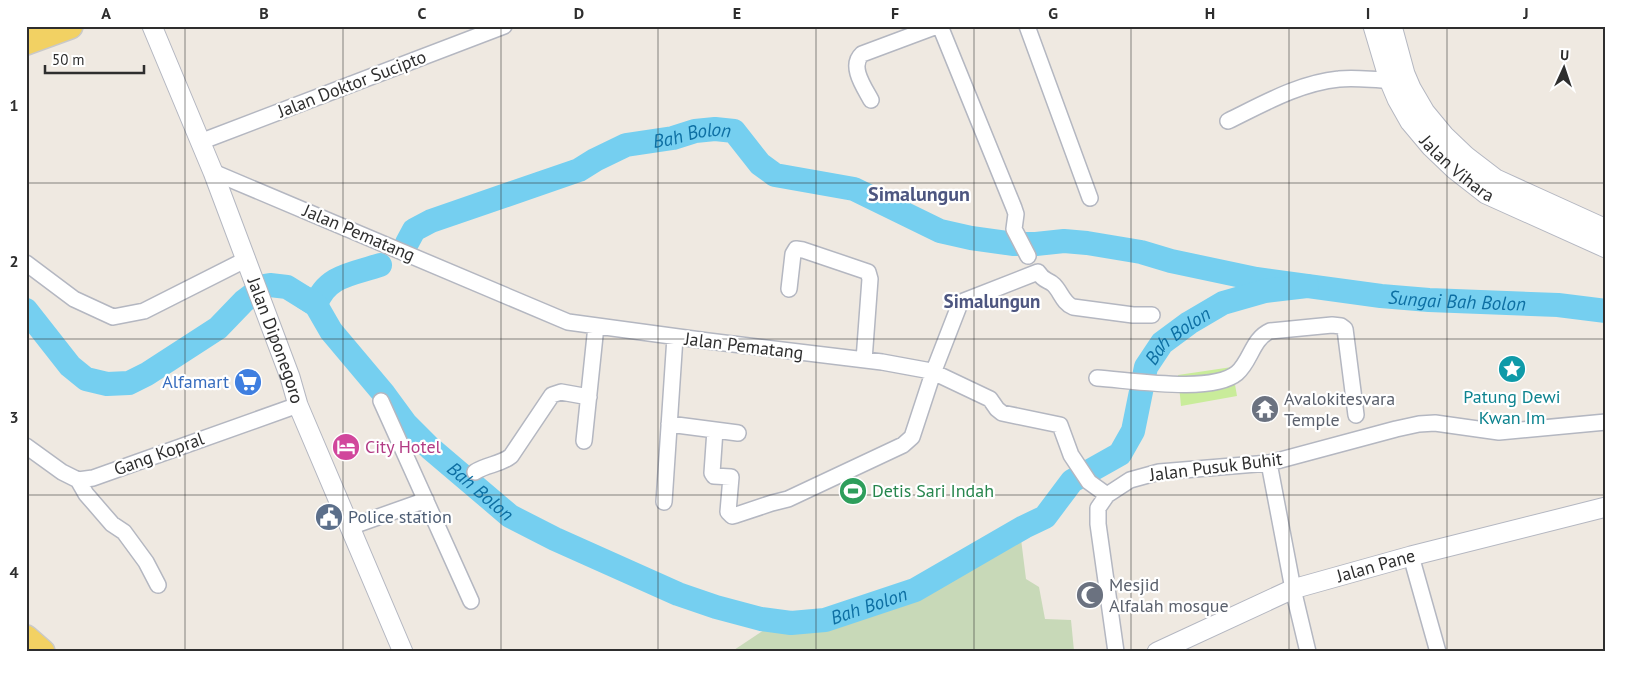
<svg xmlns="http://www.w3.org/2000/svg" width="1632" height="678" font-family="'PT Sans',sans-serif">
	<style>
		.cemetery { fill: #c8d9b8 }
		.pitch { fill: #c9ec9a }
		.lines { fill: none; stroke-linecap: round; stroke-linejoin: round }
		.river { stroke: #75cff0; stroke-width: 24 }
		.minor-casing { stroke: #b4b7c1; stroke-width: 18 }
		.tertiary-casing { stroke: #b4b7c1; stroke-width: 21 }
		.primary-casing { stroke: #c9c9c9; stroke-width: 28 }
		.minor { stroke: #fff; stroke-width: 15 }
		.tertiary { stroke: #fff; stroke-width: 19 }
		.primary { stroke: #f2d163; stroke-width: 25 }
		.grid { fill: none; stroke: #2e2e2e; stroke-width: 1; stroke-opacity: 0.55 }
		.labels { text-anchor: middle; stroke-width: 4.5; stroke-linejoin: round; paint-order: stroke }
		.street-label { font-size: 18px; fill: #2e2e2e; stroke: #fff }
		.shop-label { font-size: 18px; fill: #366cbe; stroke: #fff; text-anchor: end }
		.culture-label { font-size: 18px; fill: #0d838f; stroke: #fff }
		.worship-label { font-size: 18px; fill: #5b616d; stroke: #fff; text-anchor: start }
		.hotel-label { font-size: 18px; fill: #b23c85; stroke: #fff; text-anchor: start }
		.leisure-label { font-size: 18px; fill: #27864d; stroke: #fff; text-anchor: start }
		.service-label { font-size: 18px; fill: #4e5e75; stroke: #fff; text-anchor: start }
		.water-label { font-size: 19px; font-style: italic; fill: #0d6fa3; stroke: #fff }
		.neighbourhood-label { font-size: 19px; font-weight: bold; fill: #4d5680; stroke: #fff }
		.quarter-label { font-size: 20px; font-weight: bold; fill: #4d5680; stroke: #fff }
		.neatline { fill: none; stroke: #2e2e2e; stroke-width: 2 }
		.grid-label { font-size: 16px; text-anchor: middle; font-weight: bold; fill: #2e2e2e }
	</style>
	<rect width="100%" height="100%" fill="#efe9e1"/>
	<path class="cemetery" d="M1021,539L1026,579L1039,587L1045,619L1071,620L1074,651L1077,652H731L767,628L830,625L911,598Z"/>
	<path class="pitch" d="M1232,367L1237,396L1181,406L1178,375Z"/>
	<g class="lines">
		<g class="river">
			<path id="s1" d="M407,243L414,230L431,221L579,170L595,160L626,145L673,138L695,131L715,129L734,131L760,164L775,175L854,189L940,231L971,238L1014,244H1036L1064,241L1087,243L1141,252L1171,261L1256,279L1381,296L1429,300L1558,305L1606,311"/>
			<path d="M305,298L316,305C326,275 354,274 380,265"/>
			<path id="s2" d="M26,310L70,366L86,379L107,384L129,383L147,374L218,328L244,301L264,286L270,285L287,287L316,305L331,331L384,394L406,424L430,448L510,516L555,539L678,594L716,607L761,619L791,623L825,620L915,590L1024,527L1045,517L1072,481L1120,454L1133,431L1146,367L1162,343L1189,323L1223,303L1265,291L1307,286"/>
		</g>
		<defs>
			<path id="minor" d="M940,26L1014,208L1016,214L1014,229L1028,256
				M1027,26L1090,198
				M871,100C864,87 849,66 862,54L937,26
				M1228,121C1263,104 1299,83 1339,79C1355,77 1373,80 1389,80
				M200,142L504,26
				M213,172L568,322L708,341L882,362L931,371L990,399L997,409L1002,413L1060,425L1071,455L1089,482L1107,495
				M26,263L74,299L113,317L144,311L245,260
				M789,289L793,254L796,249L803,250L868,272L870,279L864,360
				M1097,378C1130,380 1212,394 1237,373C1251,361 1252,339 1270,331L1332,325L1341,326L1345,329L1356,415
				M381,401L471,601
				M669,424L738,433
				M715,430L712,473L714,476L731,477L728,512L732,516L736,515L772,503L788,499L903,445L912,437L933,373L959,306L964,301L1038,272C1044,282 1048,279 1054,285C1061,292 1063,303 1073,307L1133,315H1152
				M584,441L596,326
				M26,446L62,472L78,480L93,478L298,405
				M1269,463L1293,589L1308,652
				M475,472C487,464 500,465 511,456L552,395L561,392L589,397
				M78,480L86,494L112,524L124,532L146,562L158,585
				M664,502L675,337
				M350,527L426,500
				M1411,556L1438,652
				M1116,652L1098,524V508L1107,495L1130,480L1159,472L1269,463L1396,429L1419,424L1435,423L1499,432L1606,422"/>
			<g id="tertiary">
				<path id="s3" d="M152,26L213,172L290,377L298,405L403,652"/>
				<path id="s4" d="M1373,26L1389,80L1397,99L1410,122L1431,147L1454,169L1486,194L1606,248"/>
				<path d="M1392,26L1405,74L1411,88L1425,112L1444,135L1466,156L1496,179L1606,229"/>
				<path id="s5" d="M1157,652L1293,589L1411,556L1606,507"/>
			</g>
			<path id="primary" d="M26,42L70,26
				M26,638L42,652"/>
		</defs>
		<use href="#minor" class="minor-casing"/>
		<use href="#tertiary" class="tertiary-casing"/>
		<use href="#primary" class="primary-casing"/>
		<use href="#minor" class="minor"/>
		<use href="#tertiary" class="tertiary"/>
		<use href="#primary" class="primary"/>
	</g>
	<path class="grid" d="M185,26V652M343,26V652M501,26V652M658,26V652M816,26V652M974,26V652M1131,26V652M1289,26V652M1447,26V652M26,183H1606M26,339H1606M26,495H1606"/>
	<defs>
		<symbol id="sight-disc" viewBox="-11 -11 22 22"><circle r="9.5" fill="#0f9aa8" stroke="#fff"/><path d="M0-6L1.8-2.2L6-1.7L2.9 1.2L3.7 5.4L0 3.3L-3.7 5.4L-2.9 1.2L-6-1.7L-1.8-2.2Z" fill="#fff"/></symbol>
		<symbol id="supermarket-disc" viewBox="-11 -11 22 22"><circle r="9.5" fill="#3f7fe0" stroke="#fff"/><path d="M-6-5.5h2.5l.6 2H6L4.5 2H-2.5L-4.4-4H-6ZM-1.5 3.2a1.3 1.3 0 1 0 .1 0ZM3 3.2a1.3 1.3 0 1 0 .1 0Z" fill="#fff"/></symbol>
		<symbol id="temple-disc" viewBox="-11 -11 22 22"><circle r="9.5" fill="#6b7280" stroke="#fff"/><path d="M0-6L5-2H3V0L6.5 2.5H4V6H1.5V3h-3V6H-4V2.5H-6.5L-3 0V-2H-5Z" fill="#fff"/></symbol>
		<symbol id="hotel-disc" viewBox="-11 -11 22 22"><circle r="9.5" fill="#d1479c" stroke="#fff"/><path d="M-6-4.5h1.5V1H6V5H4.5V3h-9V5H-6ZM-4 0a1.8 1.8 0 1 1 3.6 0ZM.5 0V-2.5h3Q6-2.5 6 0Z" fill="#fff"/></symbol>
		<symbol id="stadium-disc" viewBox="-11 -11 22 22"><circle r="9.5" fill="#2e9e5b" stroke="#fff"/><path d="M0-5a6.5 5 0 1 0 0 10a6.5 5 0 1 0 0-10ZM-3.5-1.8h7v3.6h-7Z" fill="#fff"/></symbol>
		<symbol id="civic-disc" viewBox="-11 -11 22 22"><circle r="9.5" fill="#5c6f8a" stroke="#fff"/><path d="M-.6-6.5H3V-4.5H.6V-3L4-1V1h2V6H-6V1h2V-1L-.6-3ZM-1.2 2.5V6h2.4V2.5Z" fill="#fff"/></symbol>
		<symbol id="mosque-disc" viewBox="-11 -11 22 22"><circle r="9.5" fill="#6b7280" stroke="#fff"/><path d="M3.5-4.9A6 6 0 1 0 3.5 4.9A5 5 0 1 1 3.5-4.9Z" fill="#fff"/></symbol>
	</defs>
	<g fill-rule="evenodd">
		<use href="#sight-disc" x="1496" y="353" width="32" height="32"/>
		<use href="#supermarket-disc" x="232" y="366" width="32" height="32"/>
		<use href="#temple-disc" x="1249" y="393" width="32" height="32"/>
		<use href="#hotel-disc" x="330" y="431" width="32" height="32"/>
		<use href="#stadium-disc" x="837" y="475" width="32" height="32"/>
		<use href="#civic-disc" x="313" y="501" width="32" height="32"/>
		<use href="#mosque-disc" x="1074" y="579" width="32" height="32"/>
	</g>
	<g class="labels">
		<g class="street-label">
			<text transform="translate(352 84) rotate(-21)" y="6">Jalan Doktor Sucipto</text>
			<text dy="6" stroke="none"><textPath href="#s4" startOffset="170">Jalan Vihara</textPath></text>
			<text transform="translate(359 233) rotate(23)" y="6">Jalan Pematang</text>
			<text dy="6" stroke="none"><textPath href="#s3" startOffset="338">Jalan Diponegoro</textPath></text>
			<text transform="translate(744 346) rotate(7)" y="6">Jalan Pematang</text>
			<text transform="translate(159 454) rotate(-20)" y="6">Gang Kopral</text>
			<text transform="translate(1216 467) rotate(-7)" y="6">Jalan Pusuk Buhit</text>
			<text dy="6" stroke="none"><textPath href="#s5" startOffset="236">Jalan Pane</textPath></text>
		</g>
		<g class="shop-label">
			<text x="229" y="388">Alfamart</text>
		</g>
		<g class="culture-label">
			<text x="1512" y="403">Patung Dewi<tspan x="1512" dy="21">Kwan Im</tspan></text>
		</g>
		<g class="worship-label">
			<text x="1284" y="405">Avalokitesvara<tspan x="1284" dy="21">Temple</tspan></text>
			<text x="1109" y="591">Mesjid<tspan x="1109" dy="21">Alfalah mosque</tspan></text>
		</g>
		<g class="hotel-label">
			<text x="365" y="453">City Hotel</text>
		</g>
		<g class="leisure-label">
			<text x="872" y="497">Detis Sari Indah</text>
		</g>
		<g class="service-label">
			<text x="348" y="523">Police station</text>
		</g>
		<g class="water-label">
			<text dy="7" stroke="none"><textPath href="#s1" startOffset="311">Bah Bolon</textPath></text>
			<text dy="7" stroke="none"><textPath href="#s1" startOffset="1114">Sungai Bah Bolon</textPath></text>
			<text dy="7" stroke="none"><textPath href="#s2" startOffset="1466">Bah Bolon</textPath></text>
			<text dy="7" stroke="none"><textPath href="#s2" startOffset="610">Bah Bolon</textPath></text>
			<text dy="7" stroke="none"><textPath href="#s2" startOffset="1031">Bah Bolon</textPath></text>
		</g>
		<g class="neighbourhood-label">
			<text x="992" y="308">Simalungun</text>
		</g>
		<g class="quarter-label">
			<text x="919" y="201">Simalungun</text>
		</g>
	</g>
	<rect width="1632" height="678" fill="none" stroke="#ffffff" stroke-width="55"/>
	<g transform="translate(1564 68) rotate(3)" stroke="#ffffff" stroke-width="4" paint-order="stroke">
	<path d="M0-4L9 19L0 12L-9 19Z" fill="#2e2e2e"/>
	<text y="-8" font-size="14" font-weight="bold" text-anchor="middle" fill="#2e2e2e">U</text>
	</g>
	<path d="M45 65v8h99v-8" fill="none" stroke="#2e2e2e" stroke-width="2.5"/>
	<text x="52" y="65" font-size="15" fill="#2e2e2e" stroke="#ffffff" stroke-width="4" paint-order="stroke">50 m</text>
	<rect x="28" y="28" width="1576" height="622" class="neatline"/>
	<g class="grid-label">
		<text x="106" y="19">A</text>
		<text x="264" y="19">B</text>
		<text x="422" y="19">C</text>
		<text x="579" y="19">D</text>
		<text x="737" y="19">E</text>
		<text x="895" y="19">F</text>
		<text x="1053" y="19">G</text>
		<text x="1210" y="19">H</text>
		<text x="1368" y="19">I</text>
		<text x="1526" y="19">J</text>
		<text x="14" y="111">1</text>
		<text x="14" y="267">2</text>
		<text x="14" y="423">3</text>
		<text x="14" y="578">4</text>
	</g>
</svg>
